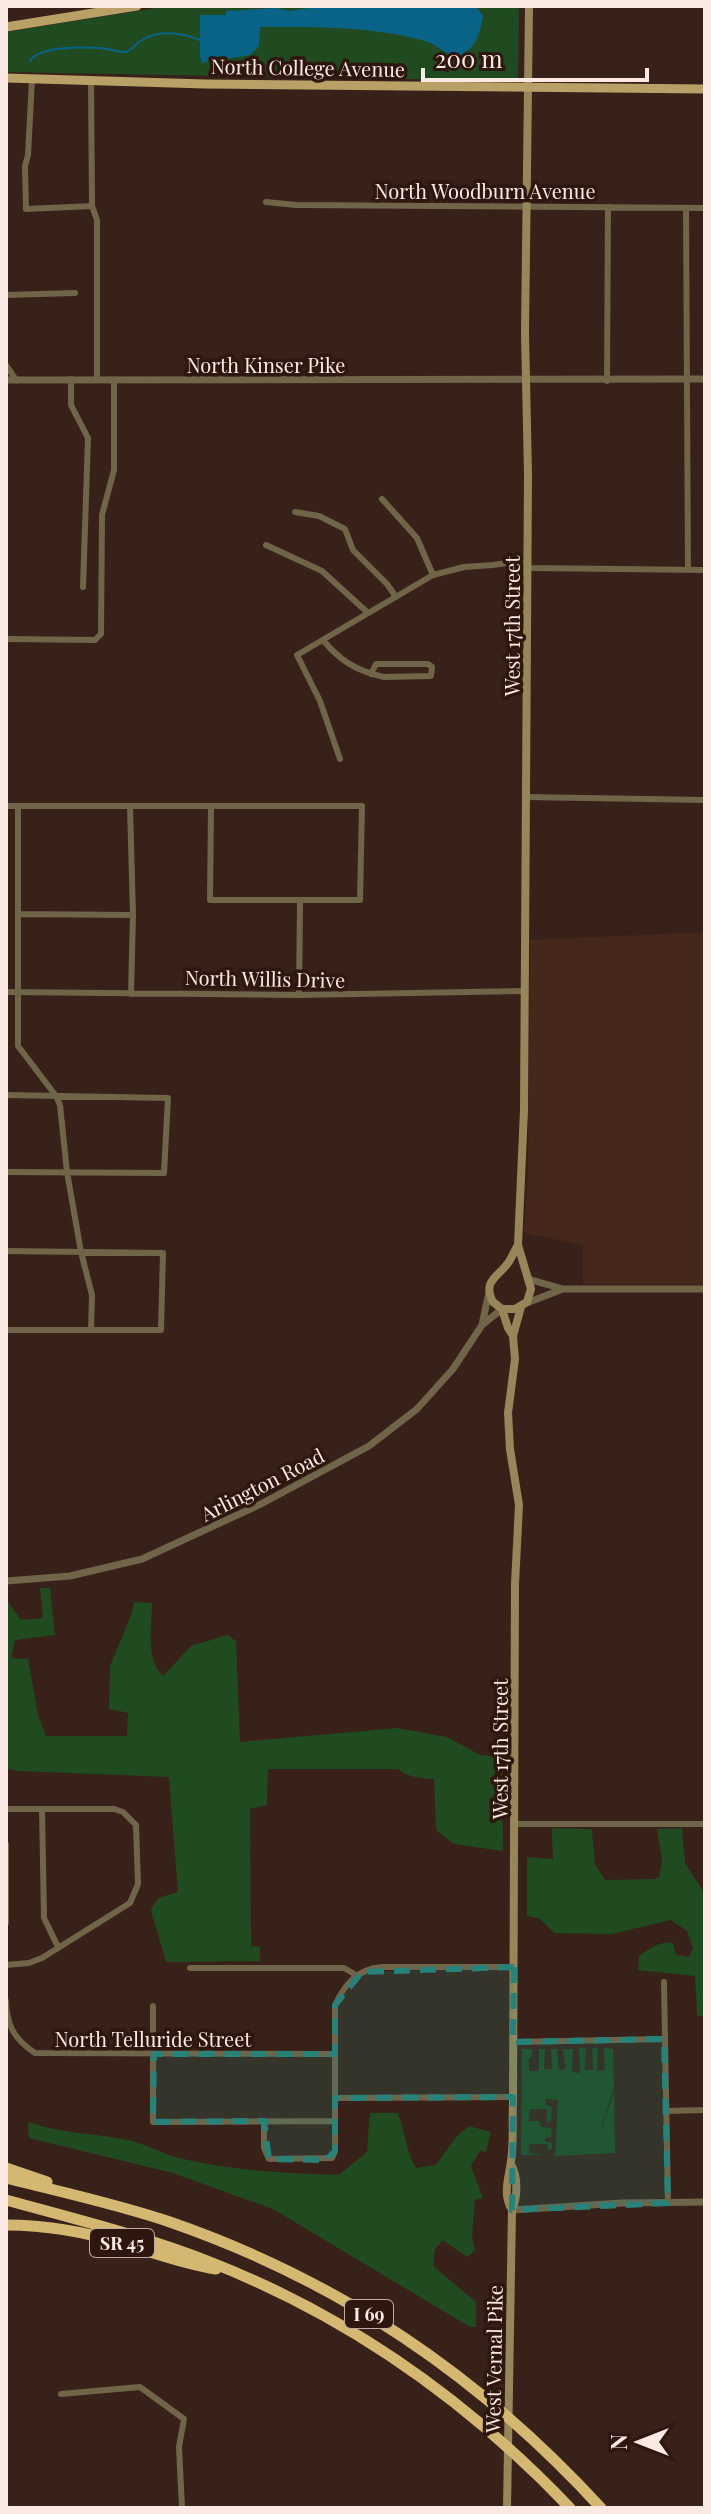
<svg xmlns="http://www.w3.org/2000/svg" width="711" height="2514" font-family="'Playfair Display',serif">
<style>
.built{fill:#45271b}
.green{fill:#204b21}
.water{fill:#096387}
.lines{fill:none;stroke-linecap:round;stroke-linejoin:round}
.stream{stroke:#096387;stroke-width:2}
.minor{stroke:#706449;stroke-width:6}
.tertiary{stroke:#706449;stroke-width:7}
.secondary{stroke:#98865b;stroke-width:8}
.primary{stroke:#b8a067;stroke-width:9}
.motorway{stroke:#d4b872;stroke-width:11}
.marked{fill:#27827a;fill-opacity:0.2;stroke:#27827a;stroke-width:6;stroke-dasharray:16 10;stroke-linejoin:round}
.labels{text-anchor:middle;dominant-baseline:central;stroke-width:7;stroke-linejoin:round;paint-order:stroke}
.shield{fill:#2e170f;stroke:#beaba4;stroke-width:2}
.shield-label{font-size:18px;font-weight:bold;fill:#fbeae4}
.street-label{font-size:20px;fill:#fbeae4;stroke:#2e170f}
</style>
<rect width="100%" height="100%" fill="#382118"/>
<!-- built -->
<path class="built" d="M705,932v352h-122v-39l-59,-12 4,-56 2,-237z"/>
<!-- green -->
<path class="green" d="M169,6h350l-1,75 -512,-9v-40z
M40,1588h10l5,47 -40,5 -4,18 17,1 10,56 8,21h81l1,-23 -19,-4 1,-43 22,-53 2,-11 18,1c0,22 -7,57 11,73l28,-30 36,-11 9,6 4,101 157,-14 50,9 33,18 22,2 1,94 -49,-7 -18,-14 -2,-51c-14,-1 -25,-1 -36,-10h-130l-1,36 -17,4 1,137 9,1v14l-94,1 -15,-52 7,-12 20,-6 -9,-115 -151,-6 -12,-3v-169l15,21 22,-2z
M552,1828l40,1 3,35 10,16 50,-1 4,-2 3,-17 -5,-31 25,-1 3,35 20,31v122h-8l-2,-40 -57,-6 1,-14c11,-8 21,-15 34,-13l3,12 13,2 4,-9 -6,-17 -16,-11 -60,14 -57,-1 -14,-14 -13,-3v-59l26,2z
M579,2048l7,1 -1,21h8l-1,-22 6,1 -1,22 8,-1 -1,-22 9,1 1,38 -18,57 18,-52 1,61 -60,3 3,-56 -12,-1v6l6,2 -1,15 -4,-1v-12h-17l-1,12h10l2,6 10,1 1,9 -7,1v3l7,2v6l-4,1 -1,-6h-17l-1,9 15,2h-23l1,-106h10v8l-3,1v13h10v-22h6l-1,20h8l-1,-20h6l2,21 7,-1 -3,-20h10l-1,23 8,1z
M370,2113h28c7,19 8,38 18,55l20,-3 21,-29 12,-10 22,6 -5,20 -6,-1 -9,15 12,32 -8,2 -3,36 3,15 -8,6 -24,-17 -8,9 -2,17 43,36v25h-6l-197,-118 -100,-36 -144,-35 -1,-16c34,12 69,11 104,19 16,4 31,13 47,17 53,13 106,15 160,17l28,-23z"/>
<!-- water -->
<path class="water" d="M322,6h154l7,10c-4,20 -6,31 -25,41 -15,-3 -21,-13 -33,-16 -53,-15 -111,-14 -165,-14l-1,19 -9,9 -48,8 -2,-7v-41h26v-4l50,-3 13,3z"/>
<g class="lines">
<!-- stream -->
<path class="stream" d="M30,61c8,-15 53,-14 70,-13 9,0 17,5 26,4 8,-3 9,-8 16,-12 17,-11 41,-7 58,0"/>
<!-- minor -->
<path class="minor" d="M32,79l-4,76 -3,11 1,43 66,-3
M91,81l1,125 5,14v160
M266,202l30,3 409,3
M686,208l2,362
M6,295l69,-2
M6,365l10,15
M71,379v26l17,33 -5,149
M607,381l1,-174
M382,499l35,39 16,37
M295,512l24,4 26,13 8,21 34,34 9,13
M266,545l56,26 45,41
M507,563l5,3 19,2 174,2
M6,639l89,1 6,-6 1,-119 12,-45v-90
M323,640c17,21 34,31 61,37l47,-1 1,-9 -4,-3h-52l-5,10
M340,759l-20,-58 -23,-46 136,-80 31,-8 29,-2 14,-2 4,-4 16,-1
M525,797l180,3
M6,806h356l-2,94h-150l1,-94
M18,806v240l38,50 4,9 7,67 14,80 11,43 -1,35
M130,806l3,109 -2,79
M18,914l115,1
M6,992l293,3 225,-4
M299,995l1,-94
M6,1095l162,3 -4,75 -158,-1
M6,1251l157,2 -2,77h-155
M6,1809h108l9,3 13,13 2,59 -8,19 -88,55 -13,5 -23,2
M42,1809l2,109 14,29
M515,1824h190
M6,1844v79
M190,1968h154l12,7
M664,1982l4,221
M6,2001c1,25 8,38 29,52l300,1
M153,2006v116l182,-1
M513,2042l151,-3
M335,2098l178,-1
M666,2111l39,-1
M264,2121v27l5,11 63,-1 3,-7v-146c10,-21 22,-36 47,-38h132
M61,2394l79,-7 44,32 -5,28 3,61"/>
<!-- tertiary -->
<path class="tertiary" d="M6,380l699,-1
M528,1279l35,10h142
M524,1304l39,-15
M482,1325l20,-16
M6,1581l64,-5 72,-17 119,-55 108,-58 48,-37 36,-40 29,-44 7,-33
M512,2210l110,-7 83,-1"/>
<!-- secondary -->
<path class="secondary" d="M518,1245c-4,6 -6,13 -10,18 -10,14 -26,18 -15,39l9,7h13l12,-7 4,-13 -13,-44 6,-135 4,-636 -3,-141 4,-327
M502,1309l6,19 5,8
M512,2210c-10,-16 -3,-32 -1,-49 3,-18 1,-39 2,-57l2,-520 4,-79 -9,-56 -2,-36 7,-54 -2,-23 8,-29
M507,2508l5,-298c6,-14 6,-33 -1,-46"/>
<!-- primary -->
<path class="primary" d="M6,27l131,-21
M6,78l199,6 500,5"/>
<!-- motorway -->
<path class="motorway" d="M6,2168l41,14
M6,2178c55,14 111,26 164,44 170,59 310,154 431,286
M6,2200c69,19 138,36 204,62 138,54 258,139 360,246
M6,2225c40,0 80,7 118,19 31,9 60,20 92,25"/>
</g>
<!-- marked area -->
<path class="marked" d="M514,1967l-1,75 151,-3 4,164 -156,7 1,-113 -178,1v53l-9,9 -57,-1 -5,-38 -111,1 1,-68h181v-49l27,-33z"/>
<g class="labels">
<!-- shield labels -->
<g class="shield">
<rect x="90" y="2229" width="64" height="28" rx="6"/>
<rect x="345" y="2300" width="48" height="28" rx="6"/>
</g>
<g class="shield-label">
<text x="122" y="2243">SR 45</text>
<text x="369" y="2314">I 69</text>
</g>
<!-- street labels -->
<g class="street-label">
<text transform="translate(308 67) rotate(1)">North College Avenue</text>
<text x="485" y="190">North Woodburn Avenue</text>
<text x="266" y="364">North Kinser Pike</text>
<text transform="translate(511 626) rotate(-90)">West 17th Street</text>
<text transform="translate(265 978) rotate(1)">North Willis Drive</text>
<text transform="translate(262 1484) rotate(-27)">Arlington Road</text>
<text transform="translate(499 1749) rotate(-90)">West 17th Street</text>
<text x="153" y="2038">North Telluride Street</text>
<text transform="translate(493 2359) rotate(-89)">West Vernal Pike</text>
</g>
</g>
<!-- border -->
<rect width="711" height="2514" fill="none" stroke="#fbeae4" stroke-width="16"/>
<!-- north arrow -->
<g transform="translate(639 2442) rotate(270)" stroke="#2e170f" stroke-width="6" paint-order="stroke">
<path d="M0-6L14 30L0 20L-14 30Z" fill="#fbeae4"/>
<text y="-12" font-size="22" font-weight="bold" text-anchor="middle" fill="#fbeae4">N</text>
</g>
<!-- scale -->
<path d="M423 68v12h224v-12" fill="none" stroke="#fbeae4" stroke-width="4"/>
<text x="435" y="68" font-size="24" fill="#fbeae4" stroke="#2e170f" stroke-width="6" paint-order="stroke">200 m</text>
</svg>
